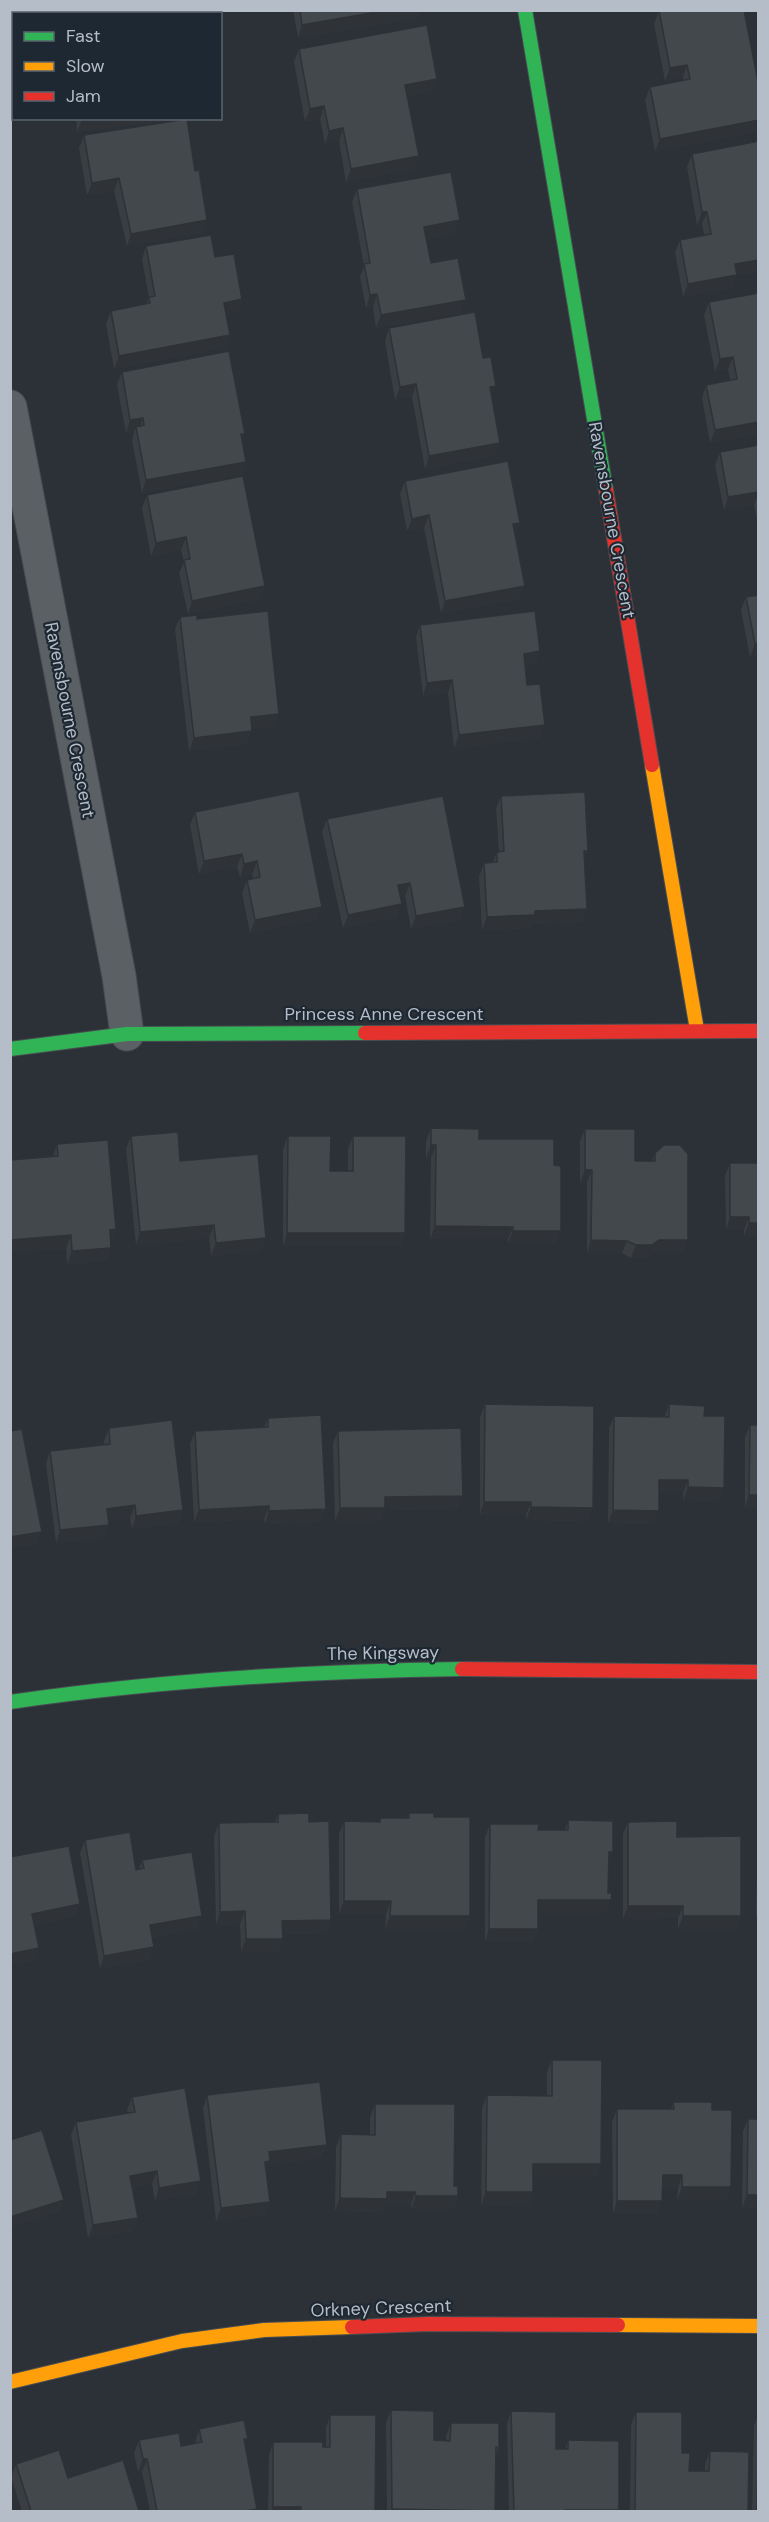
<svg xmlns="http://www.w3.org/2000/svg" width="769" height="2522" font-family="'DM Sans',sans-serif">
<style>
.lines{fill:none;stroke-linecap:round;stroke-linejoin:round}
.street-casing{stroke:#484d52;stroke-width:35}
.fast-casing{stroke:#484d52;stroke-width:16}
.slow-casing{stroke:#484d52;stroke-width:16}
.jam-casing{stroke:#484d52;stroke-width:16}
.street{stroke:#5b6065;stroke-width:33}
.fast{stroke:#30b455;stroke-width:14}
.slow{stroke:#ff9f0a;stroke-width:14}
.jam{stroke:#e5322d;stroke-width:14}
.wall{fill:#3a3e42}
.shaded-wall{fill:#2f3236}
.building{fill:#43484d;stroke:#2f3236;stroke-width:1.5}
.labels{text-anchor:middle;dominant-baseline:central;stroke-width:4.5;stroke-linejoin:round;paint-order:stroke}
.street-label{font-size:18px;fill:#b5bec8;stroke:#1e2832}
</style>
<rect width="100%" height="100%" fill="#2b3137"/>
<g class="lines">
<!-- street casing -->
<g class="street-casing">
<path id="street" d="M10,407l109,569 8,58"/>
</g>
<!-- fast casing -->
<g class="fast-casing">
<path id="fast" d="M525,10l81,480
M10,1049l117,-15 238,-1
M10,1702c151,-22 300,-31 452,-33"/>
</g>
<!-- slow casing -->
<g class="slow-casing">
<path id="slow" d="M652,765l45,265
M618,2325l140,1
M10,2382l172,-41 82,-11 88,-3"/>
</g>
<!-- jam casing -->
<g class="jam-casing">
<path id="jam" d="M606,490l46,275
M365,1033l393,-2
M462,1669l296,3
M352,2327l76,-3 190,1"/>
</g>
<!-- street -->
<use href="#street" class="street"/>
<!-- fast -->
<use href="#fast" class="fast"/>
<!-- slow -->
<use href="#slow" class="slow"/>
<!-- jam -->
<use href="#jam" class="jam"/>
</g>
<!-- wall -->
<path class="wall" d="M293,10h127l-3,8 -119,20z
M659,11l100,76v45l-104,19 -10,-51 5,-13 33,-6v-4l-18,4 -11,-57z
M299,49l138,30 -5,13 -25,4 12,60 -5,13 -68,13 -7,-41 -14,3 -5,-25 -15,3 -11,-60z
M76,118h93v2l-92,12z
M84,135l119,98 -76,13 -13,-55 -27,4 -8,-47z
M692,154l44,122 -4,12 -49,9 -8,-45 5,-12 24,-5 -2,-11 -5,1 -10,-58z
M357,189l98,44 -29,6 5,24 30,50 -85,15 -3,-21 -7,1 -6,-31 4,-11 -12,-64z
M146,246l69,11 27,42 -4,13 -12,2 4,21 -5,13 -111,21 -8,-45 5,-13 35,-7 3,-6 -7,-39z
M759,293v141l-49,9 -8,-45 4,-13 24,-5 -2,-11 -13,3 -11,-57 5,-13z
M389,328l94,30 9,40 3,58 -70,13 -13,-72 -17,3 -10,-59z
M122,372l124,90 -5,13 -99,18 -10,-53 2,-8 -8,1 -9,-48z
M759,445v83l-5,-23 -30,5 -9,-45 5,-13z
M405,481l110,55 5,63 -79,14 -17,-85 -17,3 -7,-37z
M147,495l113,104 -72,15 -9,-41 5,-11 -3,-12 -30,6 -9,-48z
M759,595v60l-9,2 -9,-47 5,-13z
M180,617l17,2 78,108 -23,2 -5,15 -58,7 -14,-122z
M420,625l120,26 -5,13 -10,2 2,19 13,53 -86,10 -6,-55 -25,3 -7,-59z
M299,791l18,128 -67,14 -8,-40 5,-13 6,-1 -1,-5 -12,3 -3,-10 -38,7 -9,-49 5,-13z
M501,796l87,55 -4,10 3,48 -5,13 -50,2 -2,4 -48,2 -3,-54 5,-13 9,-1 4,-10h2l-3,-43z
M327,819l133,101 -49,9 -6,-33 -5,1 -3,20 -54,11 -21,-96z
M431,1128l48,11 75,26 7,66 -5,12h-48v-4h-78l1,-81h-5v-17z
M585,1129l50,32h17l3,-8 33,87 -5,13h-29l-7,5h-16l-9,-5h-35v-71l-7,1v-42z
M131,1136l49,25 82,90 -51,5 -2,-18 -73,7 -10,-96z
M288,1136l42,35h18v-22l5,-13 52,97 -4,13h-118v-97z
M57,1144l59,85 -4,13h-1v6l-5,13 -39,3 -1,-16 -56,5v-93l43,-4z
M730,1163l29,73h-15v-6h-18l-1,-54z
M485,1404l104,117 -63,-1v-5h-46v-98z
M669,1404l35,12 20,72 -5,13 -36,-1v-7h-24l-5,31 -46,-1 1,-95 5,-12h51z
M268,1418l53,104 -56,2 -1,-5 -70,3 -4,-78 5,-13 69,-4z
M750,1425h9v83h-14v-71z
M109,1428l74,82 -5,13 -46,6 -2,-11 -21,3v4l-5,13 -48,5 -10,-79 4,-13 54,-7v-3z
M338,1431l120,78 -73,1 -4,11h-46l-2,-78z
M409,1813l25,4 36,99 -5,13h-80l1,-15h-47v-80l5,-13 34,1 2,-4h27z
M278,1814l31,8 22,98 -4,13 -44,1 -5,18h-37l-1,-28 -24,1 -2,-89 5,-13 56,-1z
M568,1820l45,32 -5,12 -1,49h-69v16l-5,13h-48v-105l5,-13 48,6h27z
M628,1822l113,94 -5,13h-58v-11l-55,1v-85z
M759,1822v94h-3l2,-91z
M85,1840l51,30 3,-1 3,-9 56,69 -45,8 -3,23 -50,9 -20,-116z
M552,2060l49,104 -4,13h-64v15l-4,12 -48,1 1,-97 5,-13 60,1v-24z
M207,2095l115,63 -53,6 -3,7 4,31 -5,13 -49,6 -13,-113z
M132,2097l64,97 -41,7 -3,-17 -19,3 5,31 -5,13 -45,7 -17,-103 5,-13 52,-9 -1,-3z
M673,2102l39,8 19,77 -5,13h-49l1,-12h-15l-5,26h-45l-1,-92 5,-13h54z
M375,2104l79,82 4,10 -5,13h-42v-4h-27l-2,7 -47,-1 1,-64 5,-13 29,1v-18z
M748,2119h11v89h-17l1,-77z
M391,2410l43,30 12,1v-5l5,-13 48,25 -4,9 -1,54h-107l-1,-88z
M511,2411l45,38h9l3,-9 51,71h-110l-2,-87z
M636,2412l46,41 7,18h16v-7l5,-13 38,60h-118l1,-86z
M759,2413v98h-7l2,-85z
M330,2415l45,96h-107l1,-56 4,-13 53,5v-19z
M199,2429l46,16 11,66h-106l-8,-39h-4l-4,-19 5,-13 42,6 14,-3z
M16,2464l52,14 71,33h-117l-11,-34z"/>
<!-- shaded-wall -->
<path class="shaded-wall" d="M54,10h69l-49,4h-22z
M388,10h32l-3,8 -119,20 4,-13z
M687,65l-4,12 -18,4 5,-13z
M437,79l-5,13 -32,6 5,-13z
M324,106l-4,13 -15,3 5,-13z
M90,118h79v2l-92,12 5,-12z
M759,120v12l-104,19 5,-12z
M343,128l-4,13 -14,3 4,-13z
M419,156l-5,13 -68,13 5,-13z
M119,178l-5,13 -27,4 5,-12z
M702,212h5l-5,12 -5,1z
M207,220l-4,13 -76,13 4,-12z
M460,220l-5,13 -36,7 5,-13z
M759,260v12l-23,4 -4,12 -49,9 5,-13 47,-20z
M377,294l-4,13 -7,1 4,-13z
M242,299l-4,13 -19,4 5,-13z
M466,300l-5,13 -85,15 5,-13z
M230,335l-5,13 -111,21 5,-13z
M733,357l-5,12 -13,3 5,-13z
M416,384l-4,13 -17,3 5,-13z
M496,386l-5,13 -1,-12z
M143,418l-5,13 -2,-4 -2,5 -8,1 4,-13z
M759,422v12l-49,9 5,-13z
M241,434h4l-4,13z
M500,443l-5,13 -70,13 4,-13z
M246,462l-5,13 -99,18 4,-13z
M759,492l-5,13 -30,5 4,-13z
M429,515l-5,13 -17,3 5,-12z
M520,523l-5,13 -2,-12z
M186,537l-5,13 -30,6 5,-13z
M265,586l-5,13 -72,15 4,-13z
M525,586l-5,13 -79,14 4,-12z
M759,643v12l-9,2 5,-13z
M540,651l-5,13 -16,3 5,-13z
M452,680l-4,13 -25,3 4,-13z
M279,714l-4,13 -29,3 5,-13z
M545,725l-5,13 -86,10 5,-13z
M252,731l-5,13 -58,7 5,-13z
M584,851h4l-5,13z
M242,854l-5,13 -38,7 5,-13z
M257,861l-5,13 -12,3 4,-13z
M410,883l-5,13 -12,2 5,-13z
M402,904l-5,13 -54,11 5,-13z
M322,907l-5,12 -67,14 5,-13z
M465,907l-5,13 -49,9 5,-13z
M587,909l-5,13 -50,2 -2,4 -48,2 5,-13 48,-6z
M431,1145h5l-5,13h-5z
M585,1170h7l-5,12 -7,1z
M730,1217h19l-5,13h-18z
M749,1223h10v13h-15z
M214,1225l-5,13 -73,7 4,-13z
M435,1226l78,1 -5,12h-78z
M116,1229l-4,13 -7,1 5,-13z
M513,1231h48l-5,12h-48z
M287,1233h118l-4,13h-118z
M71,1235l-5,13 -56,5v-13z
M266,1238l-4,13 -51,5 5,-13z
M591,1240l36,1 -5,12h-35z
M659,1240h29l-5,13h-29l-7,5h-16l5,-13z
M111,1248l-5,13 -39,3 5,-13z
M659,1480h29l-5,13h-28z
M688,1487l36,1 -5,13 -36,-1z
M749,1495h10v13h-14z
M463,1496l-5,13 -73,1 -4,11h-46l5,-13 45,-11z
M484,1502h47l-5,13h-46z
M135,1505l-5,13 -27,4 4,-13z
M269,1506l-5,13 -70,3 5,-12z
M531,1507l62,1 -4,13 -63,-1z
M326,1509l-5,13 -56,2 4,-13z
M183,1510l-5,13 -46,6 4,-13z
M613,1510l46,1 -5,13 -46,-1z
M109,1525l-5,13 -48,5 4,-13z
M42,1532l-5,13 -27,4v-12z
M609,1852h4l-5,13z
M538,1900h73l-4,13h-73z
M344,1901h47l-5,13h-47z
M80,1904l-4,13 -49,10 5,-13z
M628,1906h55l-5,12 -55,1z
M245,1911l-5,13 -24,1 4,-13z
M202,1916l-4,13 -52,9 4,-13z
M390,1916h80l-5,13h-80z
M683,1916h58l-5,13h-58z
M331,1920l-4,13 -49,1 4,-13z
M489,1929h49l-5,13h-48z
M246,1939h37l-5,13h-37z
M154,1947l-4,13 -50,9 4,-13z
M39,1948l-4,13 -25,5v-12z
M327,2145l-5,13 -53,6 -3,10 -5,1 8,-23z
M533,2164h68l-4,13h-68z
M157,2171l-5,13 -26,5 4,-13z
M663,2175h19l-4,13h-20z
M201,2181l-5,13 -41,7 4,-13z
M682,2187h49l-5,13h-49z
M387,2192h28l-4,13h-27l-2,7 -47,-1 5,-13z
M486,2192h47l-4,12 -48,1z
M747,2195h12v13h-17z
M416,2196h42l-5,13h-42z
M64,2200l-5,13 -49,15v-11z
M617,2201h45l-4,13h-45z
M270,2202l-5,13 -49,6 5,-13z
M138,2218l-5,13 -45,7 5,-13z
M143,2459h4l-5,13h-4z
M273,2507h28l-1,4h-29z
M392,2509l103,2h-104z
M565,2510h54v1h-55z"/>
<!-- building -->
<path class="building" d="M90,10h17l1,4h-41z
M141,10h20v4h-42z
M300,10h88l-86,15z
M663,10h81l15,77v33l-99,19 -10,-52 40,-8 -3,-14 -17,3 -11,-57z
M427,25l10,54 -32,6 14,71 -68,13 -8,-41 -14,3 -5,-25 -14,3 -11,-60z
M187,119l8,52 4,-1 8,50 -76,14 -12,-56 -27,5 -8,-48z
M759,141v119l-24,4 2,11 -49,9 -8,-44 31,-6 -4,-22h-5l-10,-58z
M451,172l9,48 -36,7 7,36 27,-5 8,42 -85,15 -4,-21 -7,1 -6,-31 6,-1 -13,-74z
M211,235l4,22 19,-3 8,45 -18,4 6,32 -111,21 -8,-45 39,-8 -1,-6 6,-1 -9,-50z
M759,293v129l-44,8 -9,-45 31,-6 -4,-22 -13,2 -11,-57z
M475,312l8,46 8,-1 5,29 -6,1 10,56 -71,13 -13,-72 -16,3 -11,-59z
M229,351l16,83h-4l5,28 -100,18 -10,-53 8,-2 -1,-7 -13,2 -8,-48z
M759,445v47l-31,5 -8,-45z
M508,461l12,62 -7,1 12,62 -80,15 -16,-86 -17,4 -7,-38z
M243,476l22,110 -73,15 -8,-41 6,-1 -4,-22 -30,6 -9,-48z
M759,595v48l-4,1 -9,-47z
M268,611l11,103 -28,3 1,14 -58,7 -14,-121 17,-2v4z
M535,611l5,40 -16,3 3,31 13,-1 5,41 -86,10 -7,-55 -25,3 -7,-58z
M299,791l23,116 -67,13 -8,-40 13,-3 -3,-16 -13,3 -2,-10 -38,7 -9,-49z
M585,792l3,59h-4l3,58 -52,2v4l-48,2 -3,-54 13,-1v-10l7,-1 -3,-55z
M443,796l22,111 -49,9 -6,-33 -12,2 4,19 -54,11 -21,-96z
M431,1128l48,1v10h75v26l7,1v65h-48v-4l-78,-1 1,-81h-5z
M585,1129h50v32h20v-8l9,-8h16l8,9v86h-29l-7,5h-16l-9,-4 -36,-1 1,-70h-7z
M178,1132l2,29 78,-7 8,84 -50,5 -2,-18 -74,7 -9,-96z
M288,1136h43l-1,35h23v-35h53l-1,97h-118z
M108,1140l8,89 -6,1 1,18 -39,3 -1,-16 -61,5v-80l48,-4 -1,-12z
M730,1163h29v60h-10v-6h-19z
M485,1404l109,2 -1,102 -62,-1v-5h-47z
M669,1404l36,2 -1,10h21l-1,72 -36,-1v-7h-29v31l-46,-1 1,-94 55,1z
M321,1415l5,94 -57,2v-5l-70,4 -4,-79 73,-4v-9z
M172,1420l11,90 -47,6 -1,-11 -28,4 2,16 -49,5 -10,-79 60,-7 -1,-16z
M750,1425h9v70h-10z
M461,1428l2,68 -78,1v11h-45l-2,-77z
M22,1429l20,103 -32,5v-106z
M309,1813v9l20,-1 2,99 -49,1 1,18h-37l-1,-28 -25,1 -1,-89 59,-1v-8z
M409,1813h25v4h36v99h-80l1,-15h-47v-80l36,1v-4h29z
M568,1820l45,1v31h-4l-1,41h4l-1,7h-73v29h-49l1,-105h49l-1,6h30z
M677,1821v16l64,-1v80h-58v-10h-55v-84z
M130,1832l6,38 8,-2 -2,-8 50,-8 10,64 -52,9 4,22 -50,9 -19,-116z
M69,1846l11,58 -48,10 7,34 -29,6v-97z
M552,2060h50l-1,104h-68v28h-47l1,-97 65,1z
M320,2082l7,63 -58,7 1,9 -5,1 5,40 -49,6 -14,-113z
M185,2088l16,93 -42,7 -2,-17 -27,5 8,42 -45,7 -17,-103 59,-10 -3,-15z
M673,2102h39v8h20l-1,77h-49v-12h-19l-1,26h-45v-92h57z
M375,2104h80l-1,82h4v10h-42l-1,-4h-28v7l-47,-1 1,-64 34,1z
M748,2119h11v76h-12z
M42,2130l22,70 -54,17v-77z
M391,2410l43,1v29l16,1 1,-18h48v25l-3,-1 -1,64 -103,-2z
M511,2411l45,1v37h12v-9l51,1v69h-54v1h-51z
M636,2412h46v41h8l-1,18h20l1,-20 39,1 -1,59h-113z
M330,2415h46l-1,96h-74v-4h-28v-65h50v5h7z
M244,2420l4,19h-4l13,70 -13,2h-87l-10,-52h-4l-4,-19 40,-7 2,13 21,-4 -3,-13z
M759,2423v88h-2z
M59,2450l9,28 55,-18 16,51h-108l-15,-47z"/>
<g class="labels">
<!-- street labels -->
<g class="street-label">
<text transform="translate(612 520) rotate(80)">Ravensbourne Crescent</text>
<text transform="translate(70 720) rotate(79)">Ravensbourne Crescent</text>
<text x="384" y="1014">Princess Anne Crescent</text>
<text transform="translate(383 1653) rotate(-1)">The Kingsway</text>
<text transform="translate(381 2308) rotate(-2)">Orkney Crescent</text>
</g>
</g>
<!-- border -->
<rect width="769" height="2522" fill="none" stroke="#b5bec8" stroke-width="24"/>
<!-- legend -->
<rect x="12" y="12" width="210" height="108" fill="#1e2832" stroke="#5a646e" stroke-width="1.5"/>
<rect x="24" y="32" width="30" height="9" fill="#30b455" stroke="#5a646e" stroke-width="1.5"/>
<text x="66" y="42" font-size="18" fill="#b5bec8">Fast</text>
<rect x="24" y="62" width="30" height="9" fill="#ff9f0a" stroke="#5a646e" stroke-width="1.5"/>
<text x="66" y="72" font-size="18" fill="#b5bec8">Slow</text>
<rect x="24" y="92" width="30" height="9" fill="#e5322d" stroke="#5a646e" stroke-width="1.5"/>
<text x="66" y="102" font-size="18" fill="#b5bec8">Jam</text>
</svg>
